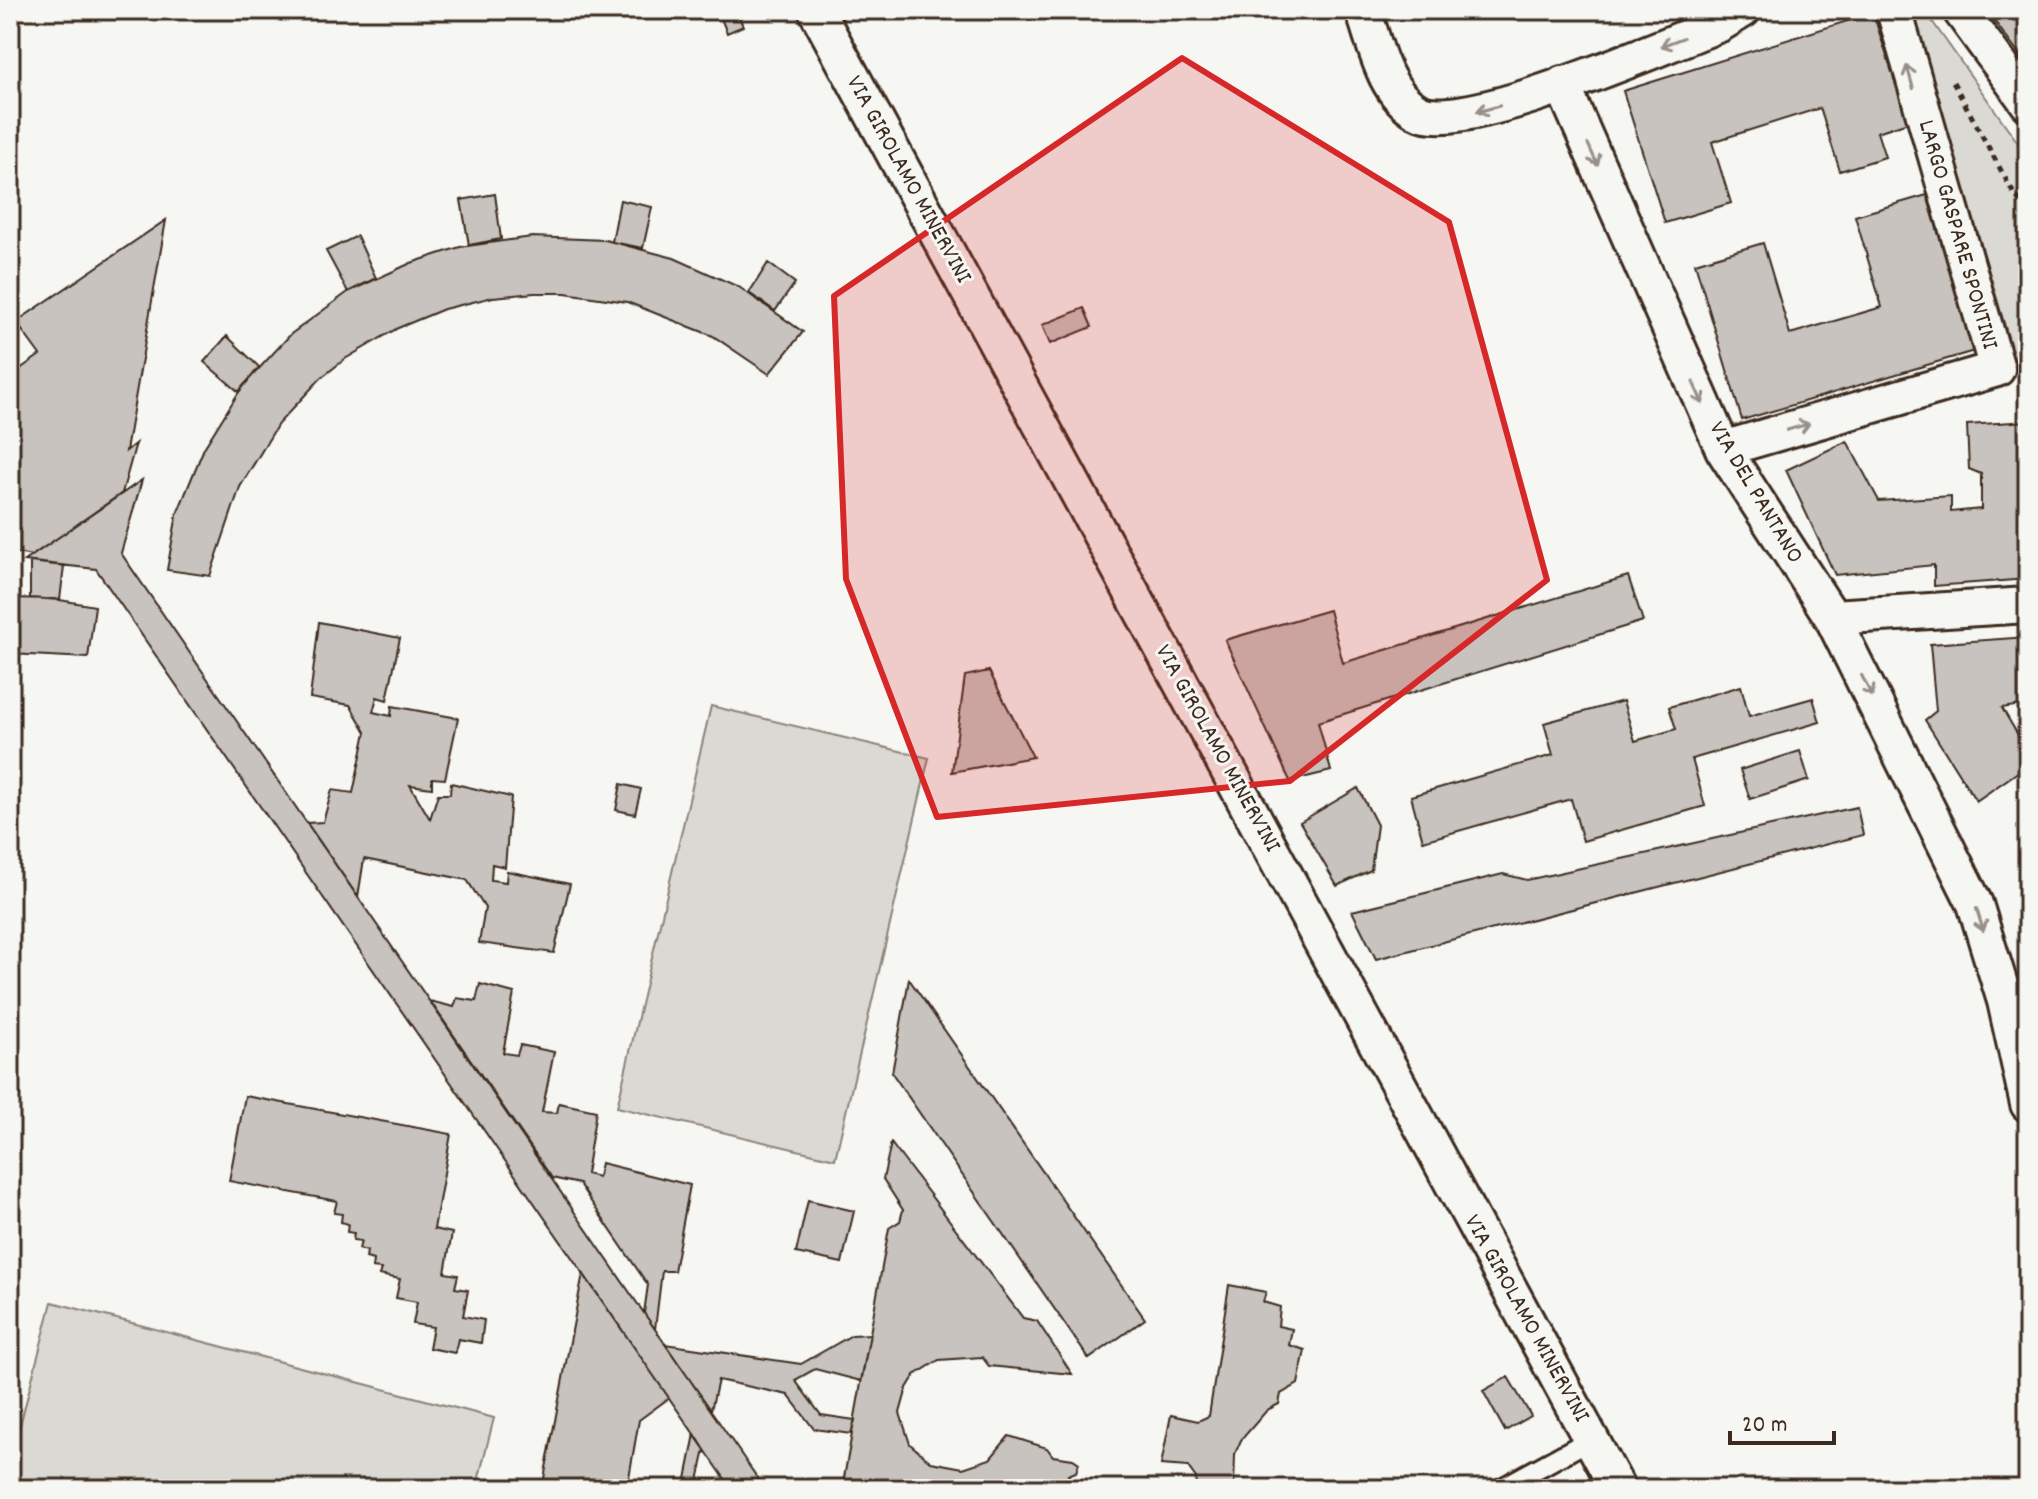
<svg xmlns="http://www.w3.org/2000/svg" width="2038" height="1499" font-family="Dekko,sans-serif">
<style>
.green{fill:#dad9d3;stroke:#8a8278;stroke-width:2}
.building{fill:#c8c3be;stroke:#3b2a1e;stroke-width:2}
.lines{fill:none;stroke-linecap:round;stroke-linejoin:round}
.service-casing{stroke:#3b2a1e;stroke-width:24}
.minor-casing{stroke:#3b2a1e;stroke-width:40}
.path{stroke:#3b2a1e;stroke-width:5;stroke-dasharray:6 6;stroke-linecap:butt}
.service{stroke:#f6f6f2;stroke-width:18}
.minor{stroke:#f6f6f2;stroke-width:34}
.oneway{stroke:#989088}
.marked{fill:#d62828;fill-opacity:0.2;stroke:#d62828;stroke-width:6;stroke-linejoin:round}
.labels{text-anchor:middle;dominant-baseline:central;stroke-width:6;stroke-linejoin:round;paint-order:stroke}
.street-label{font-size:24px;fill:#3b2a1e;stroke:#f6f6f2}
</style>
<rect width="100%" height="100%" fill="#f6f6f2"/>
<filter id="ink" filterUnits="userSpaceOnUse"><feTurbulence type="fractalNoise" baseFrequency=".0125" numOctaves="2"/><feDisplacementMap in="SourceGraphic" scale="16" xChannelSelector="R" yChannelSelector="G"/><feConvolveMatrix kernelMatrix="1 2 1 2 8 2 1 2 1" color-interpolation-filters="sRGB"/></filter>
<g filter="url(#ink)">
<!-- green -->
<path class="green" d="M1927,14l101,143v230l-6,-4 -108,-363z
M711,706l218,52 -94,401 -218,-52z
M52,1302l442,116 -18,71h-466v-25z"/>
<!-- building -->
<path class="building" d="M736,10l7,16 -16,7 -7,-17z
M1989,10h39v57l-38,-52z
M1873,13l35,109 -31,10 8,25 -45,14 -20,-63 -108,34 19,61 -66,20 -42,-132z
M495,194l6,45 -32,6 -8,-45z
M1927,195l47,156 -232,69 -47,-157 68,-20 27,91 92,-27 -27,-91z
M620,200l32,7 -9,41 -31,-6z
M166,220l-40,231 10,-8 -14,50 -90,63 -22,-4v-176l30,-21 -24,-33z
M357,236l19,42 -28,14 -22,-41z
M532,237l73,3 69,18 65,29 64,45 -34,42 -56,-38 -86,-34 -62,-9h-31l-41,4 -49,12 -46,19 -53,31 -24,19 -43,46 -38,63 -30,89 -43,-6 10,-56 27,-66 38,-61 49,-53 57,-42 63,-29 49,-16z
M768,263l27,20 -20,28 -26,-18z
M1084,308l8,19 -42,17 -8,-19z
M227,336l32,31 -20,25 -35,-30z
M2028,421v158l-94,7v-21l-99,10 -49,-105 61,-29 32,60 72,-5v16l30,-3v-35l-12,-5 -2,-44z
M142,480l-21,73 644,936h-33l-636,-920 -72,-8z
M30,562l34,4 -4,34 -30,-2z
M1628,576l15,45 -325,101 13,49 -41,10 -65,-141 104,-30 14,53z
M10,598l44,1 41,7 -7,52 -78,-4z
M319,622l81,16 -13,62 -10,-3 -4,15 18,4 1,-10 66,12 -13,61 -13,-1v10l-22,-3 20,34 8,-25h12l1,-11 60,14 -6,70 -13,-3 -1,16 15,2 1,-11 63,13 -16,69 -75,-10 6,-35 -18,-28 -103,-21 -6,38 -51,-74 16,-1 9,-32 21,3 13,-61 -16,-27 -40,-7z
M2028,637v67l-26,4 26,44v13l-52,36 -51,-81 11,-9 -6,-67z
M989,671l44,86 -81,15 13,-96z
M1741,686l8,30 64,-18 7,24 -128,37 13,47 -122,35 -12,-42 -148,42 -12,-45 142,-41 -9,-32 79,-22 12,40 41,-12 -7,-22z
M1800,751l9,29 -59,19 -10,-29z
M621,784l20,5 -6,25 -19,-4z
M1358,788l19,37 -6,45 -34,16 -37,-64z
M1857,807l6,28 -487,124 -24,-48 151,-37 24,6z
M909,979l236,340 -56,40 -197,-286z
M480,984l34,9 -11,60 14,2 3,-10 34,7 -12,60 15,1 2,-10 37,8 -10,63 12,3 3,-14 89,22 -16,86h-12l-7,58 -11,-16 4,-28 -69,-101 -27,-6 -122,-177 24,6 3,-9 19,3z
M245,1096l206,38 -17,95 18,4 -7,40 13,2 -3,13 13,2 -5,26 21,4 -3,23 -23,-4 -3,14 -26,-5 4,-21 -20,-3 4,-22 -21,-4 4,-19 -21,-4 2,-6 -9,-1 1,-8 -7,-2 1,-7 -8,-2 2,-8 -8,-1 1,-7 -7,-1 1,-8 -7,-2 1,-8 -8,-1 3,-12 -108,-20z
M891,1143l132,175 14,3 35,53 -83,-8 -7,-9 -43,3 -24,15 -8,13 -7,25 10,31 21,18 32,6 27,-9 19,-23 38,12 6,8 20,3 6,4 -3,9 -8,3 10,14h-236l47,-261 11,-7 3,-11 -20,-31z
M808,1200l46,11 -12,52 -46,-10z
M583,1273l86,125 -30,22 -12,69h-85z
M1229,1285l37,7 -3,10 17,5 -2,19 14,3 -3,16 16,5 -7,34 -17,10 -2,10 -12,6 -26,30 -6,14 -1,35h-39l1,-11 -8,-11 -27,-2 10,-50 27,6 11,-5z
M870,1334l-9,47 -46,-12 -20,11 26,35 34,5 -4,14 -37,-5 -26,-34 -70,-15 -7,30 -46,-66 136,20 51,-29z
M1508,1377l23,39 -26,15 -22,-40z
M695,1434l10,16 -9,39h-12z"/>
<g class="lines">
<!-- service casing -->
<g class="service-casing">
<path id="service" d="M1500,1489l91,-50"/>
</g>
<!-- minor casing -->
<g class="minor-casing">
<path id="minor" d="M816,10l802,1479
M1363,10c12,33 20,82 54,101 45,25 249,-67 303,-87l23,-14
M1960,10l68,93
M1562,84l161,365 109,168 143,287 30,97 23,103
M1723,449l274,-80 -103,-359
M1832,617l196,-12"/>
</g>
<!-- path -->
<path class="path" d="M1953,82l62,114 13,11"/>
<!-- service -->
<use href="#service" class="service"/>
<!-- minor -->
<use href="#minor" class="minor"/>
</g>
<!-- one-way arrows -->
<defs><path id="oneway-shaft" d="M-6 0H5M1.5-3L5.5 0L1.5 3" fill="none" stroke-width="1.6" stroke-linecap="round" stroke-linejoin="round" transform="scale(2)"/></defs>
<g class="oneway">
<use href="#oneway-shaft" transform="translate(1672 42) rotate(159)"/>
<use href="#oneway-shaft" transform="translate(1910 77) rotate(-106)"/>
<use href="#oneway-shaft" transform="translate(1488 109) rotate(165)"/>
<use href="#oneway-shaft" transform="translate(1593 155) rotate(66)"/>
<use href="#oneway-shaft" transform="translate(1698 393) rotate(66)"/>
<use href="#oneway-shaft" transform="translate(1798 427) rotate(-16)"/>
<use href="#oneway-shaft" transform="translate(1867 686) rotate(63)"/>
<use href="#oneway-shaft" transform="translate(1980 920) rotate(73)"/>
</g>
</g>
<!-- marked area -->
<path class="marked" d="M1182,58l267,164 98,358 -257,201 -353,36 -91,-238 -12,-283z"/>
<g class="labels">
<!-- street labels -->
<g class="street-label">
<text transform="translate(908 180) rotate(61)">VIA GIROLAMO MINERVINI</text>
<text transform="translate(1957 235) rotate(74)">LARGO GASPARE SPONTINI</text>
<text transform="translate(1755 493) rotate(59)">VIA DEL PANTANO</text>
<text transform="translate(1217 749) rotate(61)">VIA GIROLAMO MINERVINI</text>
<text transform="translate(1526 1319) rotate(61)">VIA GIROLAMO MINERVINI</text>
</g>
</g>
<!-- margin -->
<rect width="2038" height="1499" fill="none" stroke="#f6f6f2" stroke-width="40"/>
<rect x="20" y="20" width="1998" height="1459" fill="none" stroke="#3b2a1e" stroke-width="3" filter="url(#ink)"/>
<!-- scale -->
<path d="M1730 1431v12h104v-12" fill="none" stroke="#3b2a1e" stroke-width="4"/>
<text x="1742" y="1431" font-size="24" fill="#3b2a1e" stroke="#f6f6f2" stroke-width="6" paint-order="stroke">20 m</text>
</svg>
